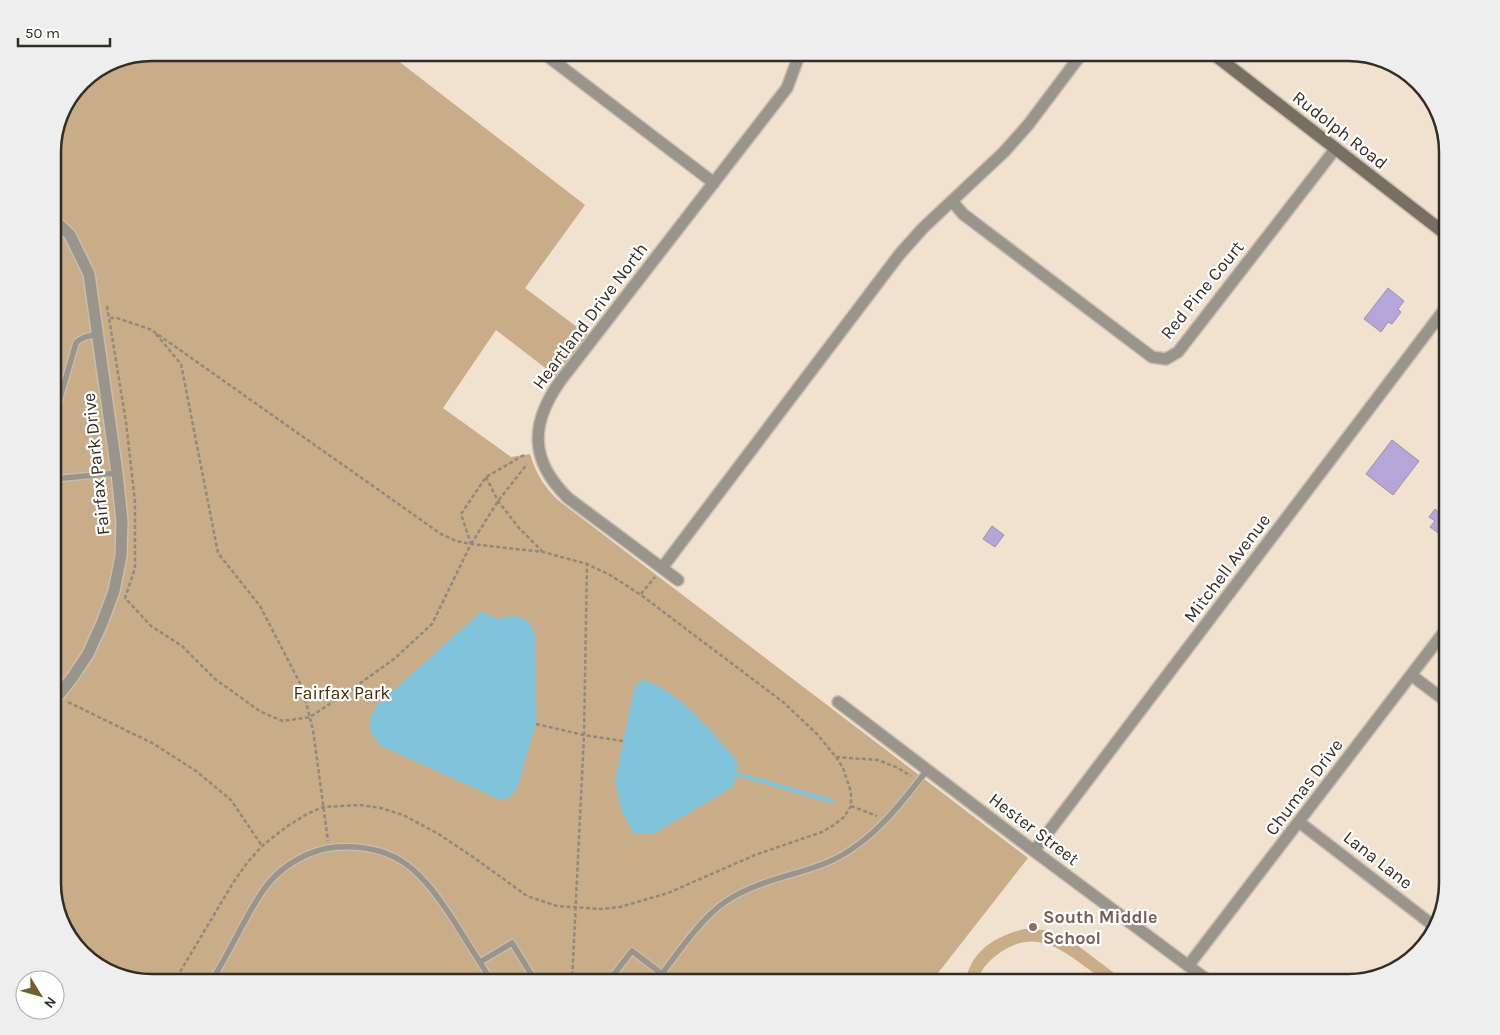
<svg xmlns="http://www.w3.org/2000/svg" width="1500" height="1035" font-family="Karla,sans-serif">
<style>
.green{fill:#c8ad88}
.water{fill:#81c3da}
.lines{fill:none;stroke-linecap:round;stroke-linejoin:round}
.stream{stroke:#81c3da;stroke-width:4}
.building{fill:#b5a5d9;stroke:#9993a8}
.lane-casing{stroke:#cabeac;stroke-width:8}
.street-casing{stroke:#cabeac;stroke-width:14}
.secondary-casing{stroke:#cabeac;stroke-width:15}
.path{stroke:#93897b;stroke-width:2.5;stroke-dasharray:4 2.5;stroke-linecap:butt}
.lane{stroke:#9a958c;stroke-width:5.5}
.street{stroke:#9a958c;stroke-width:11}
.secondary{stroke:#776f62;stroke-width:12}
.education-dot{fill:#8d6e63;stroke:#fff;stroke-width:2}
.labels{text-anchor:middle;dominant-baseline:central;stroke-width:4.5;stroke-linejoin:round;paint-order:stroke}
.street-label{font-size:18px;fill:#322d25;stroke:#fff}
.park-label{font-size:18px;fill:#452e06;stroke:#fff}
.education-label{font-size:18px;font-weight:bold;fill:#785e54;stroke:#fff;text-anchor:start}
.rim{fill:none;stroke:#322d25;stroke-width:2.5}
</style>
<rect width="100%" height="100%" fill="#f0e2ce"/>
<!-- green -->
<path class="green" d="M153,52l235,1 197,152 -60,83 68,51 -32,41 -65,-50 -53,78 68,49 19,-3c6,19 14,33 28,46l470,358 -97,124h-778l-56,-17 -31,-33 -13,-43v-743l7,-32 22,-32 32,-22z
M1024,929l22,1 23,9 57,43c-5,0 -14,2 -19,0 -5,-1 -11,-8 -16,-11 -27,-20 -53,-42 -87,-21 -13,8 -23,18 -27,32h-12c7,-32 29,-45 59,-53z"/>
<!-- water -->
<path class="water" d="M482,611l15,8 13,-3 11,1 9,6 5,11 1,90 -19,65 -7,8 -9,3 -120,-54c-14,-17 -15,-22 -4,-41z
M644,680c37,12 69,53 94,82l-5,25 -80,47 -20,-1 -12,-24 -6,-29 20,-95z"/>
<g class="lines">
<!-- stream -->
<path class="stream" d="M733,773l99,28"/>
</g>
<!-- building -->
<path class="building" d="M1388,288l16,13 -6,8 3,3 -9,12 -4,-2 -7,10 -17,-13z
M1392,440l27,21 -26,34 -27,-21z
M1448,505v35l-18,-13 5,-6 -6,-4 6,-8 6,5z
M992,526l12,9 -9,12 -12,-8z"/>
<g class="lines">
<!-- lane casing -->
<g class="lane-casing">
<path id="lane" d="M53,422l23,-79c6,-7 14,-7 22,-9
M53,479l64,-6
M480,962l32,-19 24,39
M211,982c11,-18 21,-37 31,-56 8,-14 16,-30 26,-42 16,-20 43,-35 69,-37 62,-4 86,27 117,74 13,21 26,41 38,61
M608,982l24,-31 30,23
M656,982c18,-24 44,-63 69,-80 29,-20 63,-25 96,-37 46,-17 77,-57 106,-95"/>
</g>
<!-- street casing -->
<g class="street-casing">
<path id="street" d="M542,52l172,131
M952,201l11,13 189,143 14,2 12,-7 158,-204
M53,219l17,16 19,39 28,199 5,48 -1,35 -7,35 -12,32 -14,31 -16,24 -19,24
M662,568l237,-313 24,-27 81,-76 24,-27 55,-73
M678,580l-110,-82c-39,-38 -38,-75 -7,-118l226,-292 10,-27 1,-9
M1411,675l36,27
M838,702l196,149 176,131
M1299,822l135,104
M1034,851l413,-545
M1188,966l259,-338"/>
</g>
<!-- secondary casing -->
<g class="secondary-casing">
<path id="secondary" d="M1211,52l236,183"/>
</g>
<!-- path -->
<path class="path" d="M107,306l19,116 9,80v66l-10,30 26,28 31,20 33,33 46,33 22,9 27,-4 42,-28 42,-30 38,-35 39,-80 -10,-30 25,-37 38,-22
M110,318h7l35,12
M153,331l288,203 15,7 15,3 72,8 44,12 23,11 31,20 142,107 34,32 19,23 7,11 8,24v14l-7,11 -10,8 -12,7 -67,23 -87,38 -48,14 -19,2 -44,-3 -30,-10 -54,-39 -36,-24 -34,-18 -22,-7 -21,-3 -37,2 -16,7 -21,13 -24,19 -15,17 -14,20 -59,99
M156,334l25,30 37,189 42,53 42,81 11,43 15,111
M486,477l12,24 21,27 23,23
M471,544l27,-43 29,-37
M641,594l14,-17
M68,702l86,42 42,27 35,29 31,46
M536,724l48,11 39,6
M836,757l42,3 20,8 13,8
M851,806l26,10
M91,960l10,7
M572,982l12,-247 3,-171"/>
<!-- lane -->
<use href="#lane" class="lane"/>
<!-- street -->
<use href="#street" class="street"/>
<!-- secondary -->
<use href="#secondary" class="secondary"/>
</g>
<!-- markers -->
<circle class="education-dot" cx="1033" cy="927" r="5"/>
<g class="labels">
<!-- street labels -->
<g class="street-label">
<text transform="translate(1340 130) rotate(38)">Rudolph Road</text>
<text transform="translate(1202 290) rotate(-51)">Red Pine Court</text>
<text transform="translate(590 316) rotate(-53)">Heartland Drive North</text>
<text transform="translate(96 464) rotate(-96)">Fairfax Park Drive</text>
<text transform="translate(1227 568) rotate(-53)">Mitchell Avenue</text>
<text transform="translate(1304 787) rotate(-53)">Chumas Drive</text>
<text transform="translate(1034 829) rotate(37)">Hester Street</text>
<text transform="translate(1378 860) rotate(38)">Lana Lane</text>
</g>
<!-- park labels -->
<g class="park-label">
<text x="342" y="693">Fairfax Park</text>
</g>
<!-- education labels -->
<g class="education-label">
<text x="1043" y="917">South Middle<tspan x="1043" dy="21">School</tspan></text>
</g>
</g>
<!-- crop -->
<path d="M0 0H1500V1035H0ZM152 61H1348A91 91 0 0 1 1439 152V883A91 91 0 0 1 1348 974H152A91 91 0 0 1 61 883V152A91 91 0 0 1 152 61Z" fill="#efeeee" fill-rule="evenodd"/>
<path class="rim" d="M152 61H1348A91 91 0 0 1 1439 152V883A91 91 0 0 1 1348 974H152A91 91 0 0 1 61 883V152A91 91 0 0 1 152 61Z"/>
<!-- north arrow -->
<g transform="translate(40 995) rotate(127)"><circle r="24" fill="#ffffff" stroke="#adaba8"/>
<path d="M0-4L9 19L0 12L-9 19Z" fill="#71602e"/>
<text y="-8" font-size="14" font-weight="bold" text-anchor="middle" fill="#322d25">N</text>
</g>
<!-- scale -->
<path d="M18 38v8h92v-8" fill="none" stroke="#322d25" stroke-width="2.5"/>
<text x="25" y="38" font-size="15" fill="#322d25" stroke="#ffffff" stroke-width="4" paint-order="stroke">50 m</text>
</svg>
